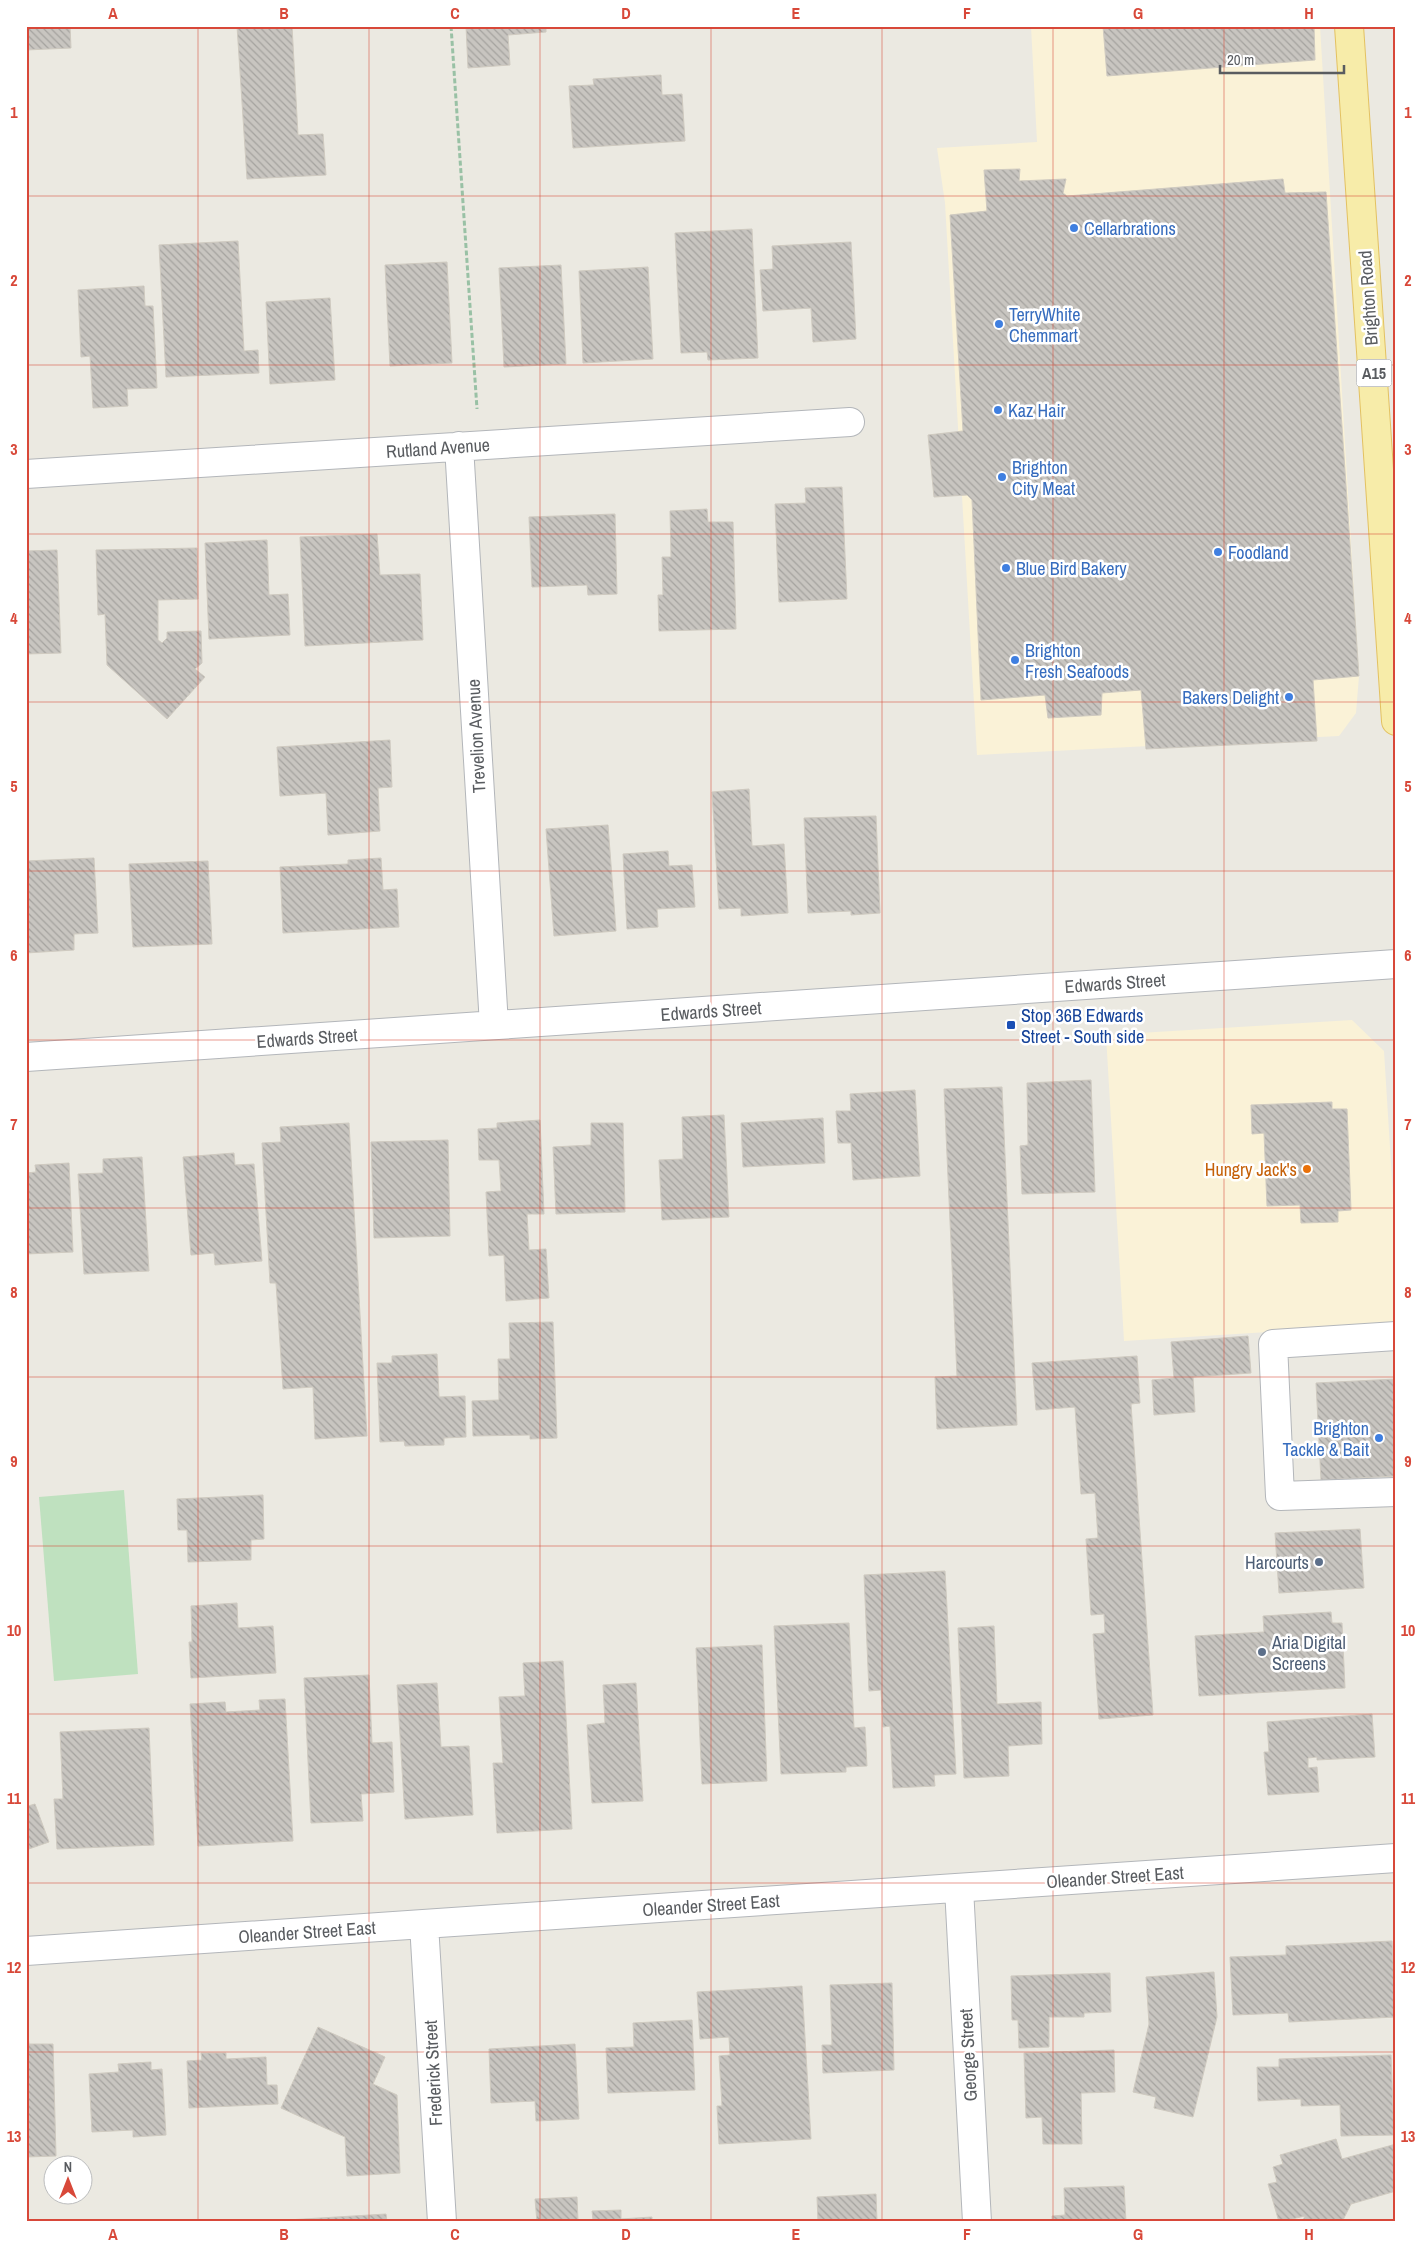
<svg xmlns="http://www.w3.org/2000/svg" width="1422" height="2248" font-family="'Archivo Narrow',sans-serif">
<style>
.commercial{fill:#faf2d7}
.green{fill:#bfe1bf}
.building{fill:url(#building-back-hatch);stroke:#cfcac0}
.lines{fill:none;stroke-linecap:round;stroke-linejoin:round}
.minor-casing{stroke:#b3b6ba;stroke-width:30}
.major-casing{stroke:#e3c161;stroke-width:30}
.path{stroke:#99c1a5;stroke-width:3;stroke-dasharray:5 2.5;stroke-linecap:butt}
.minor{stroke:#fff;stroke-width:28}
.major{stroke:#f7eca9;stroke-width:28}
.grid{fill:none;stroke:#d84839;stroke-width:1;stroke-opacity:0.55}
.shop-dot{fill:#3f7fe0;stroke:#fff;stroke-width:2}
.transit-dot{fill:#1a4fb4;stroke:#fff;stroke-width:2}
.food-dot{fill:#e8710a;stroke:#fff;stroke-width:2}
.service-dot{fill:#5c6f8a;stroke:#fff;stroke-width:2}
.labels{text-anchor:middle;dominant-baseline:central;stroke-width:5;stroke-linejoin:round;paint-order:stroke}
.shield{fill:#fff;stroke:#8b8d90;stroke-width:1}
.shield-label{font-size:16px;font-weight:bold;fill:#595c60}
.shop-label{font-size:18px;fill:#366cbe;stroke:#fff;text-anchor:start}
.street-label{font-size:18px;fill:#595c60;stroke:#fff}
.transit-label{font-size:18px;fill:#164399;stroke:#fff;text-anchor:start}
.food-label{font-size:18px;fill:#c56008;stroke:#fff;text-anchor:end}
.service-label{font-size:18px;fill:#4e5e75;stroke:#fff;text-anchor:end}
.neatline{fill:none;stroke:#d84839;stroke-width:2}
.grid-label{font-size:16px;text-anchor:middle;font-weight:bold;fill:#d84839}
</style>
<defs>
<pattern id="building-back-hatch" width="6" height="6" patternUnits="userSpaceOnUse" patternTransform="scale(1.25)"><rect width="6" height="6" fill="#c8c5c0"/><path d="M-1 5l2 2M0 0l6 6M5-1l2 2" fill="none" stroke="#a5a39f"/></pattern>
</defs>
<rect width="100%" height="100%" fill="#ebe9e1"/>
<!-- commercial -->
<path class="commercial" d="M1031,26h289l39,650 -3,37 -17,23 -362,19 -32,-552 -8,-55 100,-6z
M1352,1020l32,31 12,193v80l-272,17 -18,-306z"/>
<!-- green -->
<path class="green" d="M124,1490l14,184 -84,7 -15,-184z"/>
<!-- building -->
<path class="building" d="M26,26h44l1,22 -45,2z
M237,26h55l6,109 25,-1 3,41 -79,4z
M466,26h80v6l-38,3 2,30 -42,3z
M1103,26h211l1,34 -208,16z
M661,75l1,20 20,-1 3,47 -112,7 -4,-62 25,-1 -1,-6z
M1020,169l-1,12 47,-2 -3,14 4,3 216,-17 2,14 41,-1 33,484 -46,4 4,61 -171,8 -5,-59 -39,3 -1,22 -53,3 -3,-23 -64,5 -9,-200 -5,-5 -33,2 -6,-62 35,-4 -13,-216 37,-4 -3,-41z
M752,229l6,129 -50,2 -1,-8 -26,1 -6,-120z
M238,241l6,110 14,-1 1,23 -93,4 -7,-132z
M851,242l5,97 -43,3 -2,-34 -48,3 -3,-41 13,-1 -1,-23z
M447,262l5,101 -62,3 -5,-101z
M561,265l5,99 -62,3 -5,-99z
M648,267l5,92 -70,4 -4,-92z
M144,286l1,20h8l4,82 -30,1 1,17 -35,2 -3,-52 -9,1 -3,-67z
M330,298l5,82 -65,4 -4,-82z
M842,487l5,112 -68,3 -4,-98 31,-1 -1,-15z
M707,509l1,13h25l3,107 -77,2 -1,-36h5l-1,-38h9l-1,-46z
M615,514l2,80 -29,1 -1,-10 -55,2 -3,-70z
M377,534l3,41 40,-1 3,66 -118,6 -5,-109z
M267,540l2,55 19,-1 2,41 -81,4 -4,-96z
M197,548l1,51 -40,1v40l4,3 5,-5v-6l34,-1 1,32 -7,6 10,8 -38,42 -60,-54 -2,-51 -7,1 -2,-65z
M57,550l4,103 -35,1v-103z
M390,740l2,47 -14,1 2,43 -52,4 -2,-42 -46,3 -3,-49z
M749,789l3,57 32,-2 4,69 -47,3v-8l-22,1 -7,-117z
M876,816l4,97 -29,2v-4l-43,2 -4,-95z
M608,825l8,106 -62,5 -8,-107z
M668,851l1,15 23,-1 3,42 -38,2 1,18 -31,2 -4,-75z
M94,858l4,75 -24,1v16l-48,3v-92z
M381,858l2,32 14,-1 2,38 -116,6 -3,-66 68,-3v-4z
M208,861l4,83 -79,3 -4,-83z
M1091,1080l4,112 -73,2 -2,-48 8,-1 -1,-62z
M1002,1087l15,338 -80,4 -2,-52 22,-1 -13,-287z
M915,1090l5,86 -67,4 -2,-37h-13l-2,-32h15l-1,-17z
M1332,1102v7h15l4,101 -13,1v11l-37,1 -1,-18 -33,1 -3,-73 -12,1 -1,-29z
M724,1115l5,102 -67,3 -3,-60 24,-1 -1,-42z
M823,1118l2,45 -82,4 -2,-44z
M540,1120l4,94h-17l2,36 17,-1 3,49 -43,3 -2,-46 -15,1 -3,-64 15,-1 -2,-31h-20l-1,-31 19,-1v-5z
M349,1123l18,313 -52,3 -2,-52 -30,2 -7,-106h-6l-8,-140 19,-1 -1,-15z
M591,1123h32l2,89 -69,2 -3,-67 38,-2z
M448,1140l2,96 -76,2 -3,-96z
M234,1153l1,12 19,-1 8,97 -47,4 -1,-12 -23,2 -8,-98z
M142,1157l7,114 -65,3 -6,-100 25,-1v-14z
M69,1163l4,89 -47,2v-81l10,-1 -1,-7z
M553,1322l4,116 -27,1v-4l-57,1 -1,-35 27,-1 -1,-41h12l-1,-36z
M1248,1336l3,37 -58,4 2,35 -41,3 -2,-35 22,-2 -3,-36z
M437,1354l2,43 26,-1 1,41 -22,1v7l-39,1 -1,-5 -24,1 -3,-79h15v-7z
M1137,1356l3,47 -9,1 22,311 -54,4 -6,-85 12,-1 -1,-19 -13,1 -5,-76 12,-1 -3,-45 -14,1 -6,-87 -39,3 -4,-47z
M1396,1379v97l-75,4 -5,-97z
M263,1495l1,44 -13,1v20l-63,2 -1,-32h-9l-1,-31z
M1360,1529l4,59 -85,5 -4,-60z
M945,1571l11,203 -22,1 1,11 -42,2 -3,-62 -7,1 -2,-37 -12,1 -5,-116z
M237,1603l1,25 35,-2 3,47 -85,5 -2,-36h3l-1,-36z
M1331,1612l1,11h10l3,65 -146,8 -4,-60 69,-4 -1,-16z
M849,1623l5,105 11,-1 2,39 -21,1v5l-65,2 -7,-148z
M994,1626l3,78 44,-2 1,42 -34,2 1,30 -45,2 -6,-150z
M762,1645l5,136 -65,3 -6,-136z
M563,1661l9,168 -75,4 -4,-70h10l-4,-66 26,-1 -2,-33z
M369,1675l3,68 20,-1 2,50 -33,2 2,27 -52,2 -7,-145z
M437,1683l4,64 28,-1 4,69 -68,4 -8,-134z
M636,1683l7,118 -51,2 -5,-78 18,-2 -2,-38z
M285,1699l8,142 -95,5 -8,-142 35,-2 1,10 34,-2 -1,-10z
M1372,1714l3,43 -58,3v-3l-9,1v10l9,-1 2,25 -51,3 -4,-43h5l-2,-30z
M149,1728l5,117 -97,4 -3,-50h9l-3,-67z
M26,1801l2,5 7,-2 14,38 -23,8z
M1392,1941l4,76 -107,5 -1,-9 -55,2 -3,-58 56,-2v-9z
M1214,1972l3,45 -24,100 -39,-9 2,-11 -23,-5 16,-68 -3,-47z
M1110,1973l1,39 -27,1v4h-35v30l-30,1 -1,-28h-6l-1,-44z
M892,1983l2,87 -71,3 -1,-28h10l-2,-60z
M802,1986l9,153 -92,5 -2,-38h5l-3,-50 11,-1 -1,-18 -29,2 -3,-47z
M692,2020l3,70 -87,3 -2,-45 28,-1 -1,-24z
M318,2027l67,30 -12,27 24,11 3,78 -53,3 -2,-39 -64,-29z
M26,2037h2l1,7h24l3,112 -30,1z
M575,2044l4,75 -43,2 -1,-20 -44,2 -2,-54z
M1114,2050l1,42 -34,1 1,51h-39l-1,-27 -16,1 -2,-65z
M201,2053h25v6l40,-2 1,28h10l1,19 -89,4 -2,-47 15,-1z
M1391,2055l3,80 -53,1 -1,-31 -39,1v-7l-43,2 -1,-34h22v-8z
M151,2062v8l11,-1 4,66 -33,2v-7l-41,2 -3,-58 30,-2 -1,-8z
M1336,2139l6,20 54,-15v47l-45,13 -9,18h-40l3,-6 -26,6 -11,-38 9,-2 -4,-15 10,-3 -3,-9z
M1124,2186l2,36h-74v-6l13,-1 -1,-27z
M876,2194l1,28h-59l-1,-25z
M577,2197l1,24 15,-1 -1,-9 29,-1v9l31,-2v5h-115l-2,-23z
M386,2214l1,8h-133z"/>
<g class="lines">
<!-- minor casing -->
<g class="minor-casing">
<path id="minor" d="M459,446l35,579
M26,474l824,-52
M26,1057l1370,-93
M1396,1336l-123,8 7,152 116,-4
M959,1888l18,334
M424,1924l18,298
M26,1951l1370,-93"/>
</g>
<!-- major casing -->
<g class="major-casing">
<path id="major" d="M1349,26l47,695"/>
</g>
<!-- path -->
<path class="path" d="M451,26l26,383"/>
<!-- minor -->
<use href="#minor" class="minor"/>
<!-- major -->
<use href="#major" class="major"/>
</g>
<!-- grid -->
<path class="grid" d="M198,26v2196M369,26v2196M540,26v2196M711,26v2196M882,26v2196M1053,26v2196M1224,26v2196M26,196h1370M26,365h1370M26,534h1370M26,702h1370M26,871h1370M26,1040h1370M26,1208h1370M26,1377h1370M26,1546h1370M26,1714h1370M26,1883h1370M26,2052h1370"/>
<!-- markers -->
<g class="shop-dot">
<circle cx="1074" cy="228" r="5"/>
<circle cx="999" cy="324" r="5"/>
<circle cx="998" cy="410" r="5"/>
<circle cx="1002" cy="477" r="5"/>
<circle cx="1218" cy="552" r="5"/>
<circle cx="1006" cy="568" r="5"/>
<circle cx="1015" cy="660" r="5"/>
<circle cx="1289" cy="697" r="5"/>
<circle cx="1379" cy="1438" r="5"/>
</g>
<rect class="transit-dot" x="1006" y="1020" width="10" height="10" rx="2.5"/>
<circle class="food-dot" cx="1307" cy="1169" r="5"/>
<g class="service-dot">
<circle cx="1319" cy="1562" r="5"/>
<circle cx="1262" cy="1652" r="5"/>
</g>
<g class="labels">
<!-- shield labels -->
<rect class="shield" x="1356.5" y="359.5" width="35" height="27" rx="4"/>
<g class="shield-label">
<text x="1374" y="373">A15</text>
</g>
<!-- shop labels -->
<g class="shop-label">
<text x="1084" y="228">Cellarbrations</text>
<text x="1009" y="314">TerryWhite<tspan x="1009" dy="21">Chemmart</tspan></text>
<text x="1008" y="410">Kaz Hair</text>
<text x="1012" y="467">Brighton<tspan x="1012" dy="21">City Meat</tspan></text>
<text x="1228" y="552">Foodland</text>
<text x="1016" y="568">Blue Bird Bakery</text>
<text x="1025" y="650">Brighton<tspan x="1025" dy="21">Fresh Seafoods</tspan></text>
<text x="1279" y="697" text-anchor="end">Bakers Delight</text>
<text x="1369" y="1428" text-anchor="end">Brighton<tspan x="1369" dy="21">Tackle &amp; Bait</tspan></text>
</g>
<!-- street labels -->
<g class="street-label">
<text transform="translate(1368 298) rotate(-94)">Brighton Road</text>
<text transform="translate(438 448) rotate(-4)">Rutland Avenue</text>
<text transform="translate(476 736) rotate(-93)">Trevelion Avenue</text>
<text transform="translate(1115 983) rotate(-4)">Edwards Street</text>
<text transform="translate(711 1011) rotate(-4)">Edwards Street</text>
<text transform="translate(307 1038) rotate(-4)">Edwards Street</text>
<text transform="translate(1115 1877) rotate(-4)">Oleander Street East</text>
<text transform="translate(711 1905) rotate(-4)">Oleander Street East</text>
<text transform="translate(307 1932) rotate(-4)">Oleander Street East</text>
<text transform="translate(968 2055) rotate(-93)">George Street</text>
<text transform="translate(433 2073) rotate(-93)">Frederick Street</text>
</g>
<!-- transit labels -->
<g class="transit-label">
<text x="1021" y="1015">Stop 36B Edwards<tspan x="1021" dy="21">Street - South side</tspan></text>
</g>
<!-- food labels -->
<g class="food-label">
<text x="1297" y="1169">Hungry Jack's</text>
</g>
<!-- service labels -->
<g class="service-label">
<text x="1309" y="1562">Harcourts</text>
<text x="1272" y="1642" text-anchor="start">Aria Digital<tspan x="1272" dy="21">Screens</tspan></text>
</g>
</g>
<!-- border -->
<rect width="1422" height="2248" fill="none" stroke="#ffffff" stroke-width="55"/>
<!-- north arrow -->
<g transform="translate(68 2180)"><circle r="24" fill="#ffffff" stroke="#bdbebf"/>
<path d="M0-4L9 19L0 12L-9 19Z" fill="#d84839"/>
<text y="-8" font-size="14" font-weight="bold" text-anchor="middle" fill="#595c60">N</text>
</g>
<!-- scale -->
<path d="M1220 65v8h124v-8" fill="none" stroke="#595c60" stroke-width="2.5"/>
<text x="1227" y="65" font-size="15" fill="#595c60" stroke="#ffffff" stroke-width="4" paint-order="stroke">20 m</text>
<rect x="28" y="28" width="1366" height="2192" class="neatline"/>
<g class="grid-label">
<text x="113" y="19">A</text>
<text x="284" y="19">B</text>
<text x="455" y="19">C</text>
<text x="626" y="19">D</text>
<text x="796" y="19">E</text>
<text x="967" y="19">F</text>
<text x="1138" y="19">G</text>
<text x="1309" y="19">H</text>
<text x="14" y="118">1</text>
<text x="1408" y="118">1</text>
<text x="14" y="286">2</text>
<text x="1408" y="286">2</text>
<text x="14" y="455">3</text>
<text x="1408" y="455">3</text>
<text x="14" y="624">4</text>
<text x="1408" y="624">4</text>
<text x="14" y="792">5</text>
<text x="1408" y="792">5</text>
<text x="14" y="961">6</text>
<text x="1408" y="961">6</text>
<text x="14" y="1130">7</text>
<text x="1408" y="1130">7</text>
<text x="14" y="1298">8</text>
<text x="1408" y="1298">8</text>
<text x="14" y="1467">9</text>
<text x="1408" y="1467">9</text>
<text x="14" y="1636">10</text>
<text x="1408" y="1636">10</text>
<text x="14" y="1804">11</text>
<text x="1408" y="1804">11</text>
<text x="14" y="1973">12</text>
<text x="1408" y="1973">12</text>
<text x="14" y="2142">13</text>
<text x="1408" y="2142">13</text>
<text x="113" y="2240">A</text>
<text x="284" y="2240">B</text>
<text x="455" y="2240">C</text>
<text x="626" y="2240">D</text>
<text x="796" y="2240">E</text>
<text x="967" y="2240">F</text>
<text x="1138" y="2240">G</text>
<text x="1309" y="2240">H</text>
</g>
</svg>
